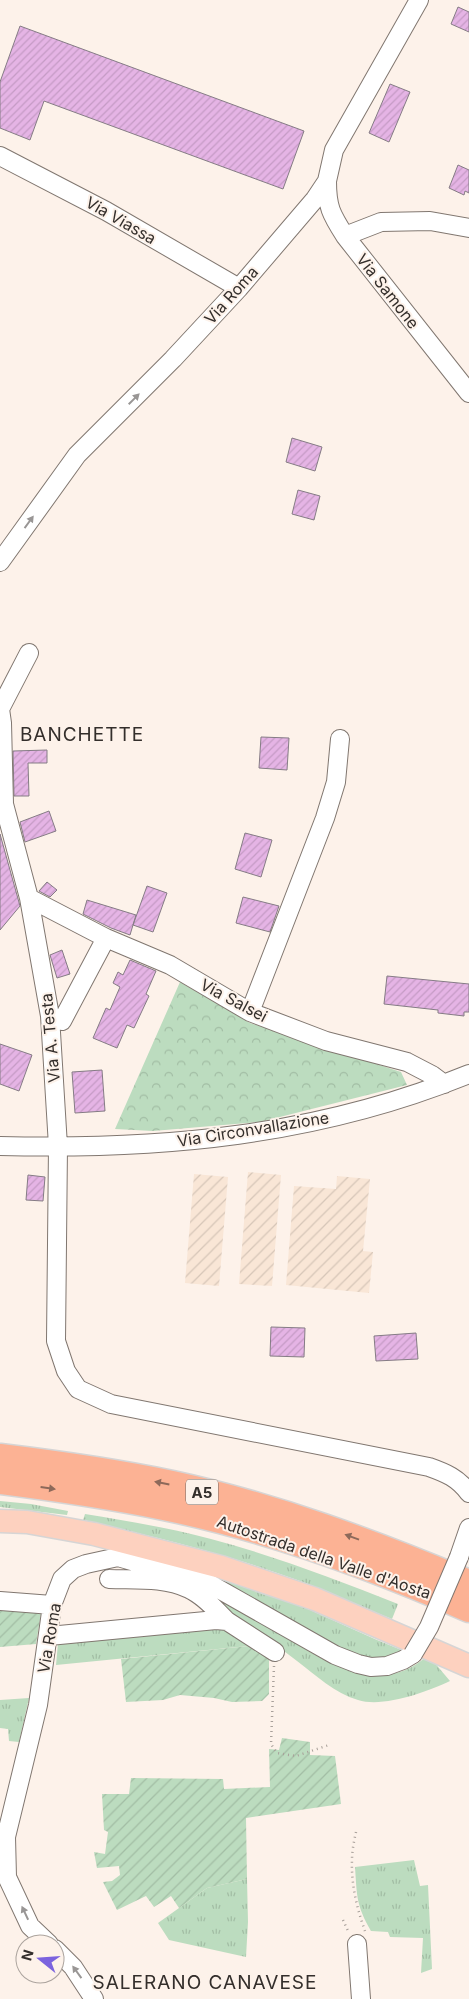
<svg xmlns="http://www.w3.org/2000/svg" width="469" height="1999" font-family="Inter,sans-serif">
<style>
.industrial{fill:url(#industrial-furrows)}
.grass{fill:url(#grass-tufts)}
.park{fill:url(#park-crowns)}
.garden{fill:url(#garden-furrows)}
.building{fill:url(#building-hatch);stroke:#857c85}
.lines{fill:none;stroke-linecap:round;stroke-linejoin:round}
.minor-casing{stroke:#817770;stroke-width:20}
.major-casing{stroke:#d6d5d5;stroke-width:25}
.highway-casing{stroke:#d6d5d5;stroke-width:29}
.path{stroke:#a8a09a;stroke-width:2.5;stroke-dasharray:1 4;stroke-linecap:butt}
.minor{stroke:#fff;stroke-width:18}
.major{stroke:#fdd1bf;stroke-width:22}
.highway{stroke:#fcb294;stroke-width:26}
.minor-bridge-casing{stroke:#817770;stroke-width:20;stroke-linecap:butt}
.minor-bridge{stroke:#fff;stroke-width:18}
.oneway{fill:#999695}
.oneway2{fill:#8d695a}
.labels{text-anchor:middle;dominant-baseline:central;stroke-width:4;stroke-linejoin:round;paint-order:stroke}
.shield{fill:#fdf2ea;stroke:#706964;stroke-width:1}
.shield-label{font-size:15px;font-weight:bold;fill:#332e2b}
.street-label{font-size:16px;fill:#332e2b;stroke:#fdf2ea}
.quarter-label{font-size:19px;letter-spacing:1px;fill:#332e2b;stroke:#fdf2ea}
</style>
<defs>
<pattern id="industrial-furrows" width="10" height="10" patternUnits="userSpaceOnUse" patternTransform="scale(1.25)"><rect width="10" height="10" fill="#f9e6d6"/><path d="M-1 1l2-2M0 10L10 0M9 11l2-2" fill="none" stroke="#d6c6b8"/></pattern>
<pattern id="grass-tufts" width="24" height="20" patternUnits="userSpaceOnUse" patternTransform="scale(1.25)"><rect width="24" height="20" fill="#bcdcbf"/><path d="M3 7l-1-3M5 7V3M7 7l1-3M15 17l-1-3M17 17v-4M19 17l1-3" fill="none" stroke="#a2bda4"/></pattern>
<pattern id="park-crowns" width="20" height="18" patternUnits="userSpaceOnUse" patternTransform="scale(1.25)"><rect width="20" height="18" fill="#bcdcbf"/><path d="M2 6a3 3 0 1 1 6 0M12 15a3 3 0 1 1 6 0" fill="none" stroke="#a2bda4"/></pattern>
<pattern id="garden-furrows" width="10" height="10" patternUnits="userSpaceOnUse" patternTransform="scale(1.25)"><rect width="10" height="10" fill="#bcdcbf"/><path d="M-1 1l2-2M0 10L10 0M9 11l2-2" fill="none" stroke="#a2bda4"/></pattern>
<pattern id="building-hatch" width="6" height="6" patternUnits="userSpaceOnUse" patternTransform="scale(1.25)"><rect width="6" height="6" fill="#e5b4e5"/><path d="M-1 1l2-2M0 6l6-6M5 7l2-2" fill="none" stroke="#c59bc5"/></pattern>
</defs>
<rect width="100%" height="100%" fill="#fdf2ea"/>
<!-- industrial -->
<path class="industrial" d="M248,1172l33,3 -9,111 -33,-2z
M194,1174l34,3 -9,109 -34,-3z
M337,1176l33,3 -7,72 10,1 -4,41 -83,-8 8,-99 42,3z"/>
<!-- grass -->
<path class="grass" d="M0,1501l31,3 37,7 -1,4 -67,-8z
M85,1514c42,7 85,14 126,25 64,17 126,41 187,65l-6,15c-31,-12 -61,-26 -92,-38 -70,-26 -144,-44 -217,-61z
M211,1576l59,16 107,48 27,11c-22,8 -32,10 -55,2z
M212,1591c18,11 37,22 55,34 46,29 110,78 161,30l22,26c-23,11 -67,27 -92,19 -24,-7 -41,-24 -61,-39 -27,-21 -55,-41 -83,-60z
M229,1626l29,19 -202,20 2,-22z
M29,1698l-10,44 -10,-1 -1,-12 -8,-1v-28z
M414,1860l6,26 8,-1 4,84 -11,4 2,-35 -33,-1 -2,-5 -17,-1c-15,-26 -14,-35 -16,-64z
M247,1879l1,43 -2,35 -77,-17 -11,-17 49,-35z"/>
<!-- park -->
<path class="park" d="M180,982l70,41 151,49 6,13 -147,37 -107,9 -38,-2z"/>
<!-- garden -->
<path class="garden" d="M0,1605l42,2 -6,37 -36,3z
M258,1645l11,12v37l-7,7 -30,1 -18,-4 -34,-3 -17,5 -37,2 -5,-43z
M282,1738l28,4v13l25,1 6,48 -95,14 1,61 -40,9 -28,20 -8,-12 -17,11 -8,-11 -29,14 -14,-28 9,-1 8,-6 -1,-9 -22,2 -3,-16 11,2 3,-22 -4,-2 -2,-36h27l2,-16 92,1 1,10 46,-2 -1,-38 10,1z"/>
<!-- building -->
<path class="building" d="M458,7l11,5v20l-18,-8z
M20,26l284,105 -21,58 -239,-88 -14,39 -30,-12v-46z
M390,84l20,8 -21,50 -20,-9z
M458,165l11,5v23l-4,-2 -1,4 -15,-7z
M292,438l30,9 -7,24 -29,-9z
M298,490l22,6 -6,24 -22,-6z
M261,737l28,1 -2,32 -28,-2z
M47,750v13h-19l1,33h-15l-1,-45z
M49,811l7,20 -31,11 -5,-20z
M245,833l27,7 -11,37 -26,-8z
M0,834l20,72 -20,24z
M47,882l10,8 -7,7 -11,-6z
M147,886l20,7 -14,39 -20,-7z
M243,897l36,9 -9,26 -34,-9z
M87,900l49,15 -6,20 -19,-7 -28,-14z
M62,950l8,24 -13,4 -7,-23z
M130,960l26,11 -10,23 3,2 -15,32 -7,-3 -10,23 -24,-10 13,-30 4,2 10,-23 -7,-4 5,-11 5,3z
M387,976l82,8v28h-5v4l-26,-3v-3l-54,-6z
M0,1044l32,11 -13,36 -19,-7z
M102,1070l3,41 -30,2 -3,-41z
M28,1175l17,2 -2,24 -17,-1z
M271,1327l34,1 -1,29 -34,-1z
M416,1333l2,26 -42,2 -2,-25z"/>
<g class="lines">
<!-- minor casing -->
<g class="minor-casing">
<path id="minor" d="M0,156l106,55 133,77
M327,181c0,26 4,33 18,55l124,157
M345,236l36,-14 49,-1 39,7
M0,562l77,-107 96,-96 66,-71 76,-89 12,-18 7,-31 85,-150
M0,709l2,14 2,81 25,94 21,118 8,130 -2,195 10,30 12,18 33,15 318,63c17,6 29,11 40,26
M0,709l29,-56
M29,898l77,40 64,27 80,47 76,29 81,21 25,13 12,9
M250,1012l75,-194 11,-36 4,-43
M50,1016l12,5 44,-83
M0,1146c162,4 317,-10 469,-72
M459,1557l10,-29
M109,1579c26,1 55,-2 80,10 15,7 27,21 38,32
M0,1601l52,4
M49,1636l167,-16 11,1 48,31
M49,1944l-19,-18 -23,-49 -1,-40 32,-132 14,-100 10,-26 11,-10 13,-5 32,-7 90,26 127,72 23,9 13,3 16,-1 16,-6 10,-6
M357,1944l4,55
M55,1949l18,18 21,32"/>
</g>
<!-- major casing -->
<g class="major-casing">
<path id="major" d="M0,1521l27,1 67,12 127,33 94,32 154,67"/>
</g>
<!-- highway casing -->
<g class="highway-casing">
<path id="highway" d="M0,1457c58,7 115,15 172,27 102,22 201,59 297,99
M0,1481c55,7 110,15 164,26 102,21 210,60 305,102"/>
</g>
<!-- path -->
<path class="path" d="M274,1666l-3,78 6,9 19,3 33,-11
M356,1832c-2,9 -4,19 -4,28 -1,24 5,49 13,71
M343,1920l5,11"/>
<!-- minor -->
<use href="#minor" class="minor"/>
<!-- major -->
<use href="#major" class="major"/>
<!-- highway -->
<use href="#highway" class="highway"/>
<!-- minor-bridge casing -->
<g class="minor-bridge-casing">
<path id="minor-bridge" d="M413,1654l16,-27 30,-70"/>
</g>
<!-- minor-bridge -->
<use href="#minor-bridge" class="minor-bridge"/>
</g>
<!-- one-way arrows -->
<defs><path id="oneway-solid" d="M-6-.8H1V-3.2L6.5 0L1 3.2V.8H-6Z" transform="scale(1.25)"/></defs>
<g class="oneway">
<use href="#oneway-solid" transform="translate(134 399) rotate(-45)"/>
<use href="#oneway-solid" transform="translate(29 522) rotate(-54)"/>
<use href="#oneway-solid" transform="translate(25 1913) rotate(-115)"/>
<use href="#oneway-solid" transform="translate(77 1972) rotate(-126)"/>
</g>
<g class="oneway2">
<use href="#oneway-solid" transform="translate(162 1483) rotate(-169)"/>
<use href="#oneway-solid" transform="translate(48 1488) rotate(8)"/>
<use href="#oneway-solid" transform="translate(352 1537) rotate(-160)"/>
</g>
<g class="labels">
<!-- shield labels -->
<rect class="shield" x="186" y="1479.5" width="32" height="25" rx="4"/>
<g class="shield-label">
<text x="202" y="1492">A5</text>
</g>
<!-- street labels -->
<g class="street-label">
<text transform="translate(121 220) rotate(30)">Via Viassa</text>
<text transform="translate(388 291) rotate(52)">Via Samone</text>
<text transform="translate(231 295) rotate(-48)">Via Roma</text>
<text transform="translate(234 1000) rotate(28)">Via Salsei</text>
<text transform="translate(50 1038) rotate(-95)">Via A. Testa</text>
<text transform="translate(253 1129) rotate(-9)">Via Circonvallazione</text>
<text transform="translate(324 1557) rotate(19)">Autostrada della Valle d'Aosta</text>
<text transform="translate(49 1638) rotate(-80)">Via Roma</text>
</g>
<!-- quarter labels -->
<g class="quarter-label">
<text x="82" y="734">BANCHETTE</text>
<text x="205" y="1982">SALERANO CANAVESE</text>
</g>
</g>
<!-- north arrow -->
<g transform="translate(40 1959) rotate(287)"><circle r="24" fill="#fdf2ea" stroke="#aca49e"/>
<path d="M0-4L9 19L0 12L-9 19Z" fill="#7b63de"/>
<text y="-8" font-size="14" font-weight="bold" text-anchor="middle" fill="#332e2b">N</text>
</g>
</svg>
